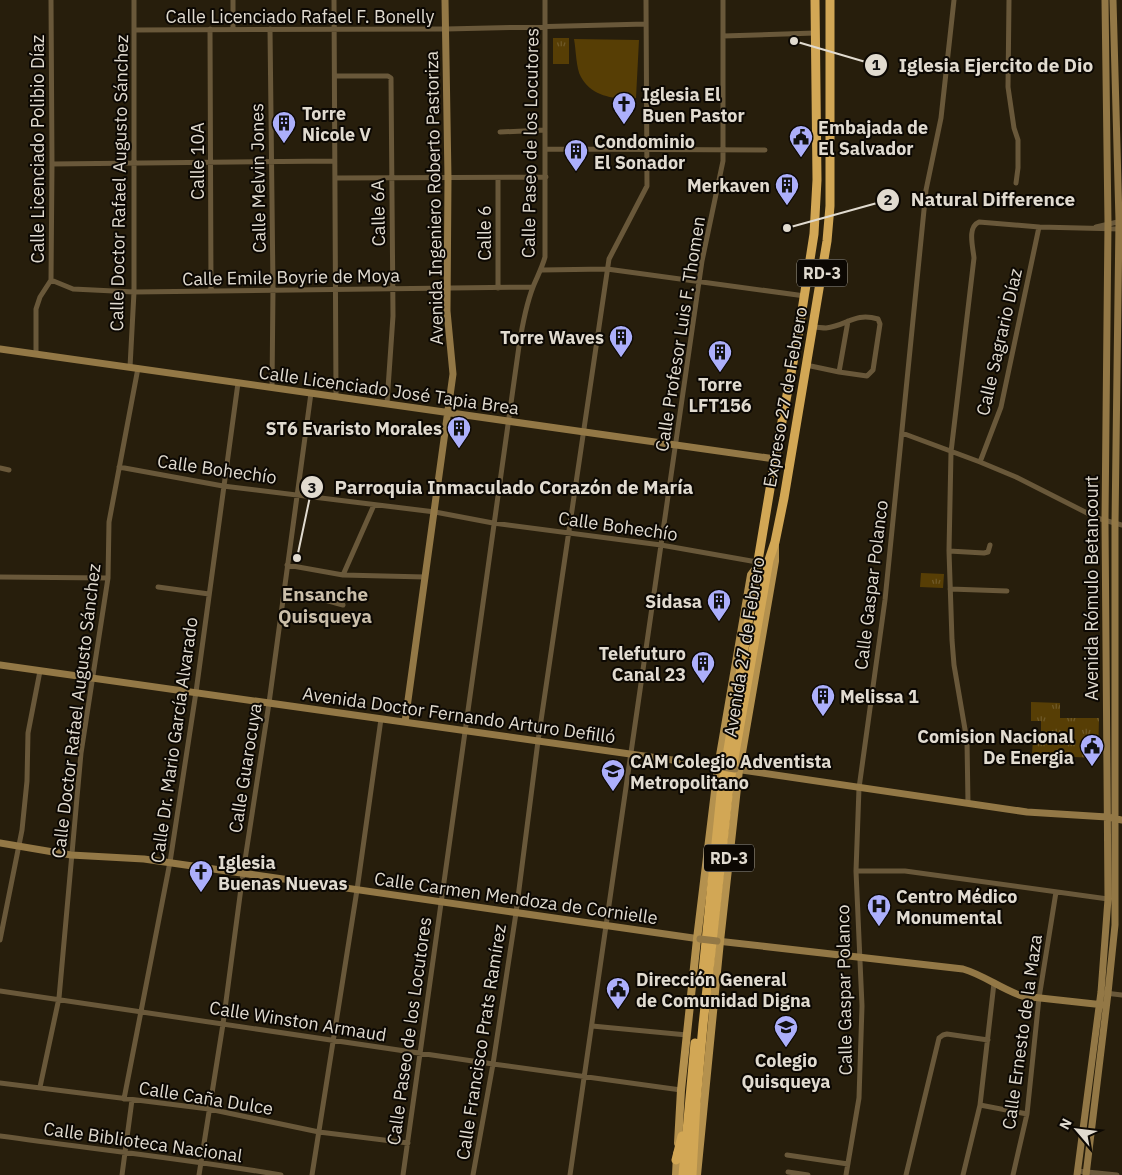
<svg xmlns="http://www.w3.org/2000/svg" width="1122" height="1175" font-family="'IBM Plex Sans',sans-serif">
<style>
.grass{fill:url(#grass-tufts)}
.green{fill:#573e05}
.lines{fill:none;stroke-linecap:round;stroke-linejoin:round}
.street{stroke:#69583a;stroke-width:5}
.secondary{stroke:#937846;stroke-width:7}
.primary{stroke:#b4914e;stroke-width:8}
.highway{stroke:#d2a755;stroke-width:9}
.secondary-bridge{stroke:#937846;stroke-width:7}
.labels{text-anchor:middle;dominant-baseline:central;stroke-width:4;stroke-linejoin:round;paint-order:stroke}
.shield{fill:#0c0803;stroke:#a19c92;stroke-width:1}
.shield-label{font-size:16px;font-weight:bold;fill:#e1dbd0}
.street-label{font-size:18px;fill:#e1dbd0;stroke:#0c0803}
.poi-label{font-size:18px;font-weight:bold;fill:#e1dbd0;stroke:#0c0803;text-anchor:start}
.neighbourhood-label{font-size:19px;font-weight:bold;fill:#cabea9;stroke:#0c0803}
.leader{fill:none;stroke:#e1dbd0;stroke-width:2}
.callout-dot{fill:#e1dbd0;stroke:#0c0803;stroke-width:2}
.mark-label{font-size:15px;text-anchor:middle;font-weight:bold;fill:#111}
.callout-label{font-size:19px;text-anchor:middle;font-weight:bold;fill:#e1dbd0;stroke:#0c0803;stroke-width:4;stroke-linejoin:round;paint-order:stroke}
</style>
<defs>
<pattern id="grass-tufts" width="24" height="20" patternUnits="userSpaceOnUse" patternTransform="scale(1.25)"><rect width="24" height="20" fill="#573e05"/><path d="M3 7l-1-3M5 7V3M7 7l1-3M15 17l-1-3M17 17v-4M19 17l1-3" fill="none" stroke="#6f5928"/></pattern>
</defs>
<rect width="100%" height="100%" fill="#271e0c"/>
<!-- grass -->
<path class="grass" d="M553,38h16v26h-16z
M921,573l23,1 -1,14 -23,-1z
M1031,702l29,1v15h39l-1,40 -24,-1v3h-25l-2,-5h-15l1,-16h13v-5h-5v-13h-10z"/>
<!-- green -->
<path class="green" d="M574,39l65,1 -3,58c-20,2 -44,-1 -55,-21 -5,-8 -5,-28 -7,-38z"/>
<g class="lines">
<!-- street -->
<path class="street" d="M334,0l2,396
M1009,0l-1,87 6,41 4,12v28l-2,15
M210,29l1,262
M233,29v-29
M270,29l3,259 -1,100
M134,30l312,-1 200,-5
M723,36l92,-3
M335,76h53l3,2 2,238 -6,87
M500,132l45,-2
M546,149l219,1
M52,164l283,-3
M336,178l210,-1
M1096,227l26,-6
M542,270l65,-1 198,27
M51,280l22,9 61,3 399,-5
M498,288v-110
M36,354v-45l4,-12 11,-17 1,-116 -1,-164
M806,365l33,7 28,4 6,-6 7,-46 -2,-5c-24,-7 -31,7 -52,9 -4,0 -9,-1 -13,-1
M130,367l4,-75v-292
M839,372l9,-51
M902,433l78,29 36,15 81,41 25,7
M980,462l21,-55 38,-180
M119,467l104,19 212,26 58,11 168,22 96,17
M0,468l9,2
M949,551l35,2 4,-1 2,-7
M287,565l56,10 82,2
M343,575l31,-70
M0,577l108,1
M158,587l51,7
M950,589l57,2
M284,592l30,5 29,8
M968,803l-1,-62 -13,-76 -2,-25 -3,-89 2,-99 23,-194c-1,-11 -7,-31 5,-36l60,5 82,2
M856,871h49l203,28
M0,940l22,-110 5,-49 1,-48 12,-62
M0,991l493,73 188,26
M1105,993l17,2
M592,1026l95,9
M0,1083l209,26 110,23 89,11
M40,1087l19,-89 22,-245 27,-175 1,-56 29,-154
M124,1099l46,-237 26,-170 42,-309
M980,1105l47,9
M0,1136c94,13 188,23 281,39
M787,1155l61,9
M1077,1171l40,4
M788,1172l20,3
M122,1175l10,-75
M199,1175l24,-151 20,-151 26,-170 42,-310
M312,1175l45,-285 24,-171
M403,1175l116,-829c3,-19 7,-41 14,-59 4,-10 9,-19 12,-30v-257
M473,1175l20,-111 23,-151 22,-172 71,-482 38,-73 -1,-186
M570,1175l132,-914 21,-100v-161
M846,1175l13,-77 3,-92 -6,-135 3,-83 26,-188 41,-410 15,-72 13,-118
M906,1175l33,-137 4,-3 4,-1 41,6
M963,1175l17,-70 14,-122
M1013,1175l14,-61 12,-116 17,-106"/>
<!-- secondary -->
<path class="secondary" d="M0,349l775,110
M0,665l722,102
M405,722l48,-348 -6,-63 1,-133 -3,-178
M735,769l292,43 80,5 15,3
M0,843l71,12 73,4 556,80
M717,941l246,28c21,6 38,20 59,27l82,9
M1077,1175l24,-183 7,-93 -3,-378 3,-298 -3,-223
M1086,1175l22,-182 7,-68v-401l4,-303 -6,-221"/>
<!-- primary -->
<path class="primary" d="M678,1143l3,-53 16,-151 21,-172 33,-192 6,-8
M676,1175l1,-21
M697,1175l23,-234 19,-171 36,-209v-16"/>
<!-- highway -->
<path class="highway" d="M702,981l19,-187 36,-227 18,-108 23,-123 16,-102 3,-54 -2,-180
M676,1160l6,-24
M683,1175l12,-132
M692,1175l4,-73 7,-77 26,-238 40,-227 6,-18 9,-44 43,-257 3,-35v-206"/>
<!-- secondary-bridge -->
<path class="secondary-bridge" d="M722,767l13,2
M700,939l17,2"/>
</g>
<!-- icons -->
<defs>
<g id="church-pin" transform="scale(1.25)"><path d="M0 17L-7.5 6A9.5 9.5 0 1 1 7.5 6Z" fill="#acaffb" stroke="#0c0803"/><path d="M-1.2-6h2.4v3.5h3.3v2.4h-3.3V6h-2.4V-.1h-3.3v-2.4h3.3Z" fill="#111"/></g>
<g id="building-pin" transform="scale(1.25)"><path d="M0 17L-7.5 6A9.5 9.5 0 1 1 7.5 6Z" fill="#acaffb" stroke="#0c0803"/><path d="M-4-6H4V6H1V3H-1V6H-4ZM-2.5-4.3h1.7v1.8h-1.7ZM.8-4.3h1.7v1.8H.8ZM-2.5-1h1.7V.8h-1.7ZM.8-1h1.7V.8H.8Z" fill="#111"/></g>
<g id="civic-pin" transform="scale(1.25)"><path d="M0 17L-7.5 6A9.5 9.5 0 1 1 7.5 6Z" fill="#acaffb" stroke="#0c0803"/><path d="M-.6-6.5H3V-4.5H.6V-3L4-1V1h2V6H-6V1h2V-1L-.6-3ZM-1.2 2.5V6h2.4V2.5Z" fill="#111"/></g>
<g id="university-pin" transform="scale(1.25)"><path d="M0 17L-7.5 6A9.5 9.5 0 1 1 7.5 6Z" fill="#acaffb" stroke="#0c0803"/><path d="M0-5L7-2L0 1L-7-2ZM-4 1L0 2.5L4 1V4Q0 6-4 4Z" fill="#111"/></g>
<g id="hospital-pin" transform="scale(1.25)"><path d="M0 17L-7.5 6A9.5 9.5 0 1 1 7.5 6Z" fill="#acaffb" stroke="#0c0803"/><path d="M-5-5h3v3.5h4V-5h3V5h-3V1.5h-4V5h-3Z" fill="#111"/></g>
<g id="school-pin" transform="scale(1.25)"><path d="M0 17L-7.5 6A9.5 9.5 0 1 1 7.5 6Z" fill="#acaffb" stroke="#0c0803"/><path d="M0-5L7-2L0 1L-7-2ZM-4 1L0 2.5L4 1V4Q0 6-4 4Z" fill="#111"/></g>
</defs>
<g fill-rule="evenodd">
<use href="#church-pin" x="624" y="104"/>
<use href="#building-pin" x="284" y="123"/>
<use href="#civic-pin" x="801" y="137"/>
<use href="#building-pin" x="576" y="151"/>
<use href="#building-pin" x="787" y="185"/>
<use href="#building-pin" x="621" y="337"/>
<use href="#building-pin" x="720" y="352"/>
<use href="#building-pin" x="459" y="428"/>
<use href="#building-pin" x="719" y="601"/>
<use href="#building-pin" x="703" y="663"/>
<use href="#building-pin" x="823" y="696"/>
<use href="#civic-pin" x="1092" y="746"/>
<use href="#university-pin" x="613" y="771"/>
<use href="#church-pin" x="201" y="872"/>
<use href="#hospital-pin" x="879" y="906"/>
<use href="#civic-pin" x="618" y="989"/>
<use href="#school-pin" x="786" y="1027"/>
</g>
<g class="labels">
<!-- shield labels -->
<g class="shield">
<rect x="797" y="259.5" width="50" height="27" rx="4"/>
<rect x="704" y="844.5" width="50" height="27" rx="4"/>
</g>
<g class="shield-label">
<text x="822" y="273">RD-3</text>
<text x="729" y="858">RD-3</text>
</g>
<!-- street labels -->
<g class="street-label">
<text x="300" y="16">Calle Licenciado Rafael F. Bonelly</text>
<text transform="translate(530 143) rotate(-89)">Calle Paseo de los Locutores</text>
<text transform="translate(37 149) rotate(-90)">Calle Licenciado Polibio Díaz</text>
<text transform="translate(197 161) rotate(-90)">Calle 10A</text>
<text transform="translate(258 178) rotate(-91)">Calle Melvin Jones</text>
<text transform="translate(119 183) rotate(-89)">Calle Doctor Rafael Augusto Sánchez</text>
<text transform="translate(434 198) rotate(-91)">Avenida Ingeniero Roberto Pastoriza</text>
<text transform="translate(378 213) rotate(-91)">Calle 6A</text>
<text transform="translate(484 233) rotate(-90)">Calle 6</text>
<text transform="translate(291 277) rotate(-1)">Calle Emile Boyrie de Moya</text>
<text transform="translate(680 334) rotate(-81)">Calle Profesor Luis F. Thomen</text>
<text transform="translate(999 342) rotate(-77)">Calle Sagrario Díaz</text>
<text transform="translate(389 390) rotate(8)">Calle Licenciado José Tapia Brea</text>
<text transform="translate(785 397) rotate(-80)">Expreso 27 de Febrero</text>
<text transform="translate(217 469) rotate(8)">Calle Bohechío</text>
<text transform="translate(618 526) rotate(8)">Calle Bohechío</text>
<text transform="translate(871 585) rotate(-83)">Calle Gaspar Polanco</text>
<text transform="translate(1091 588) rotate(-90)">Avenida Rómulo Betancourt</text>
<text transform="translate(744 647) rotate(-81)">Avenida 27 de Febrero</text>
<text transform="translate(76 711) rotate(-83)">Calle Doctor Rafael Augusto Sánchez</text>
<text transform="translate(459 715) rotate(8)">Avenida Doctor Fernando Arturo Defilló</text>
<text transform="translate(174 740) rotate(-82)">Calle Dr. Mario García Alvarado</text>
<text transform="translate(245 768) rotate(-81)">Calle Guarocuya</text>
<text transform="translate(516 898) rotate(8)">Calle Carmen Mendoza de Cornielle</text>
<text transform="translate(844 990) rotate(-91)">Calle Gaspar Polanco</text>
<text transform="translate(298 1021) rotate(9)">Calle Winston Armaud</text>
<text transform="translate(409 1031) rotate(-82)">Calle Paseo de los Locutores</text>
<text transform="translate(1022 1032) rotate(-82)">Calle Ernesto de la Maza</text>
<text transform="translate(481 1042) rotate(-81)">Calle Francisco Prats Ramírez</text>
<text transform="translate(206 1098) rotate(9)">Calle Caña Dulce</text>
<text transform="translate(143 1142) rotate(8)">Calle Biblioteca Nacional</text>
</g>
<!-- poi labels -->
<g class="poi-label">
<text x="642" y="94">Iglesia El<tspan x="642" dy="21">Buen Pastor</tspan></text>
<text x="302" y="113">Torre<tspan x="302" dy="21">Nicole V</tspan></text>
<text x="818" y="127">Embajada de<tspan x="818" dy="21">El Salvador</tspan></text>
<text x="594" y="141">Condominio<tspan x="594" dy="21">El Sonador</tspan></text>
<text x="770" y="185" text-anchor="end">Merkaven</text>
<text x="604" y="337" text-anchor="end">Torre Waves</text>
<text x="720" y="384" text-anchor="middle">Torre<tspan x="720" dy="21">LFT156</tspan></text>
<text x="442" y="428" text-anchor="end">ST6 Evaristo Morales</text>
<text x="702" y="601" text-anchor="end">Sidasa</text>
<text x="686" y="653" text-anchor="end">Telefuturo<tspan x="686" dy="21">Canal 23</tspan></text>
<text x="840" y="696">Melissa 1</text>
<text x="1074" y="736" text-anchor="end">Comision Nacional<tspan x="1074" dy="21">De Energia</tspan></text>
<text x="630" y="761">CAM Colegio Adventista<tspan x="630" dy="21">Metropolitano</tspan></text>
<text x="218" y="862">Iglesia<tspan x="218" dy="21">Buenas Nuevas</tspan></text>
<text x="896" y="896">Centro Médico<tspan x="896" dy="21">Monumental</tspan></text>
<text x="636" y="979">Dirección General<tspan x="636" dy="21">de Comunidad Digna</tspan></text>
<text x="786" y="1060" text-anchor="middle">Colegio<tspan x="786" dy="21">Quisqueya</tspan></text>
</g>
<!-- neighbourhood labels -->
<g class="neighbourhood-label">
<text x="325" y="594">Ensanche<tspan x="325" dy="22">Quisqueya</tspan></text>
</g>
</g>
<!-- callouts -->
<path class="leader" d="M794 41L876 65M787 228L888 200M297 558L312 487"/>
<g class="callout-dot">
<circle cx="794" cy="41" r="5"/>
<circle cx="787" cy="228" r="5"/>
<circle cx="297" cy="558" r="5"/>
<circle cx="876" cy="65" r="12"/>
<circle cx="888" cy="200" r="12"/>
<circle cx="312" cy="487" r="12"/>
</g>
<g class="mark-label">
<text x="876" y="70">1</text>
<text x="888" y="205">2</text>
<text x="312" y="493">3</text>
</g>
<g class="callout-label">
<text x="996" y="72">Iglesia Ejercito de Dio</text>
<text x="993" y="206">Natural Difference</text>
<text x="514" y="494">Parroquia Inmaculado Corazón de María</text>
</g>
<!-- north arrow -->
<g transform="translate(1077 1130) rotate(298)" stroke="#0c0803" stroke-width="4" paint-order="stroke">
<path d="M0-4L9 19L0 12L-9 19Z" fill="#e1dbd0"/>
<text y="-8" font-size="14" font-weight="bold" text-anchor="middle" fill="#e1dbd0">N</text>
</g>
</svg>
